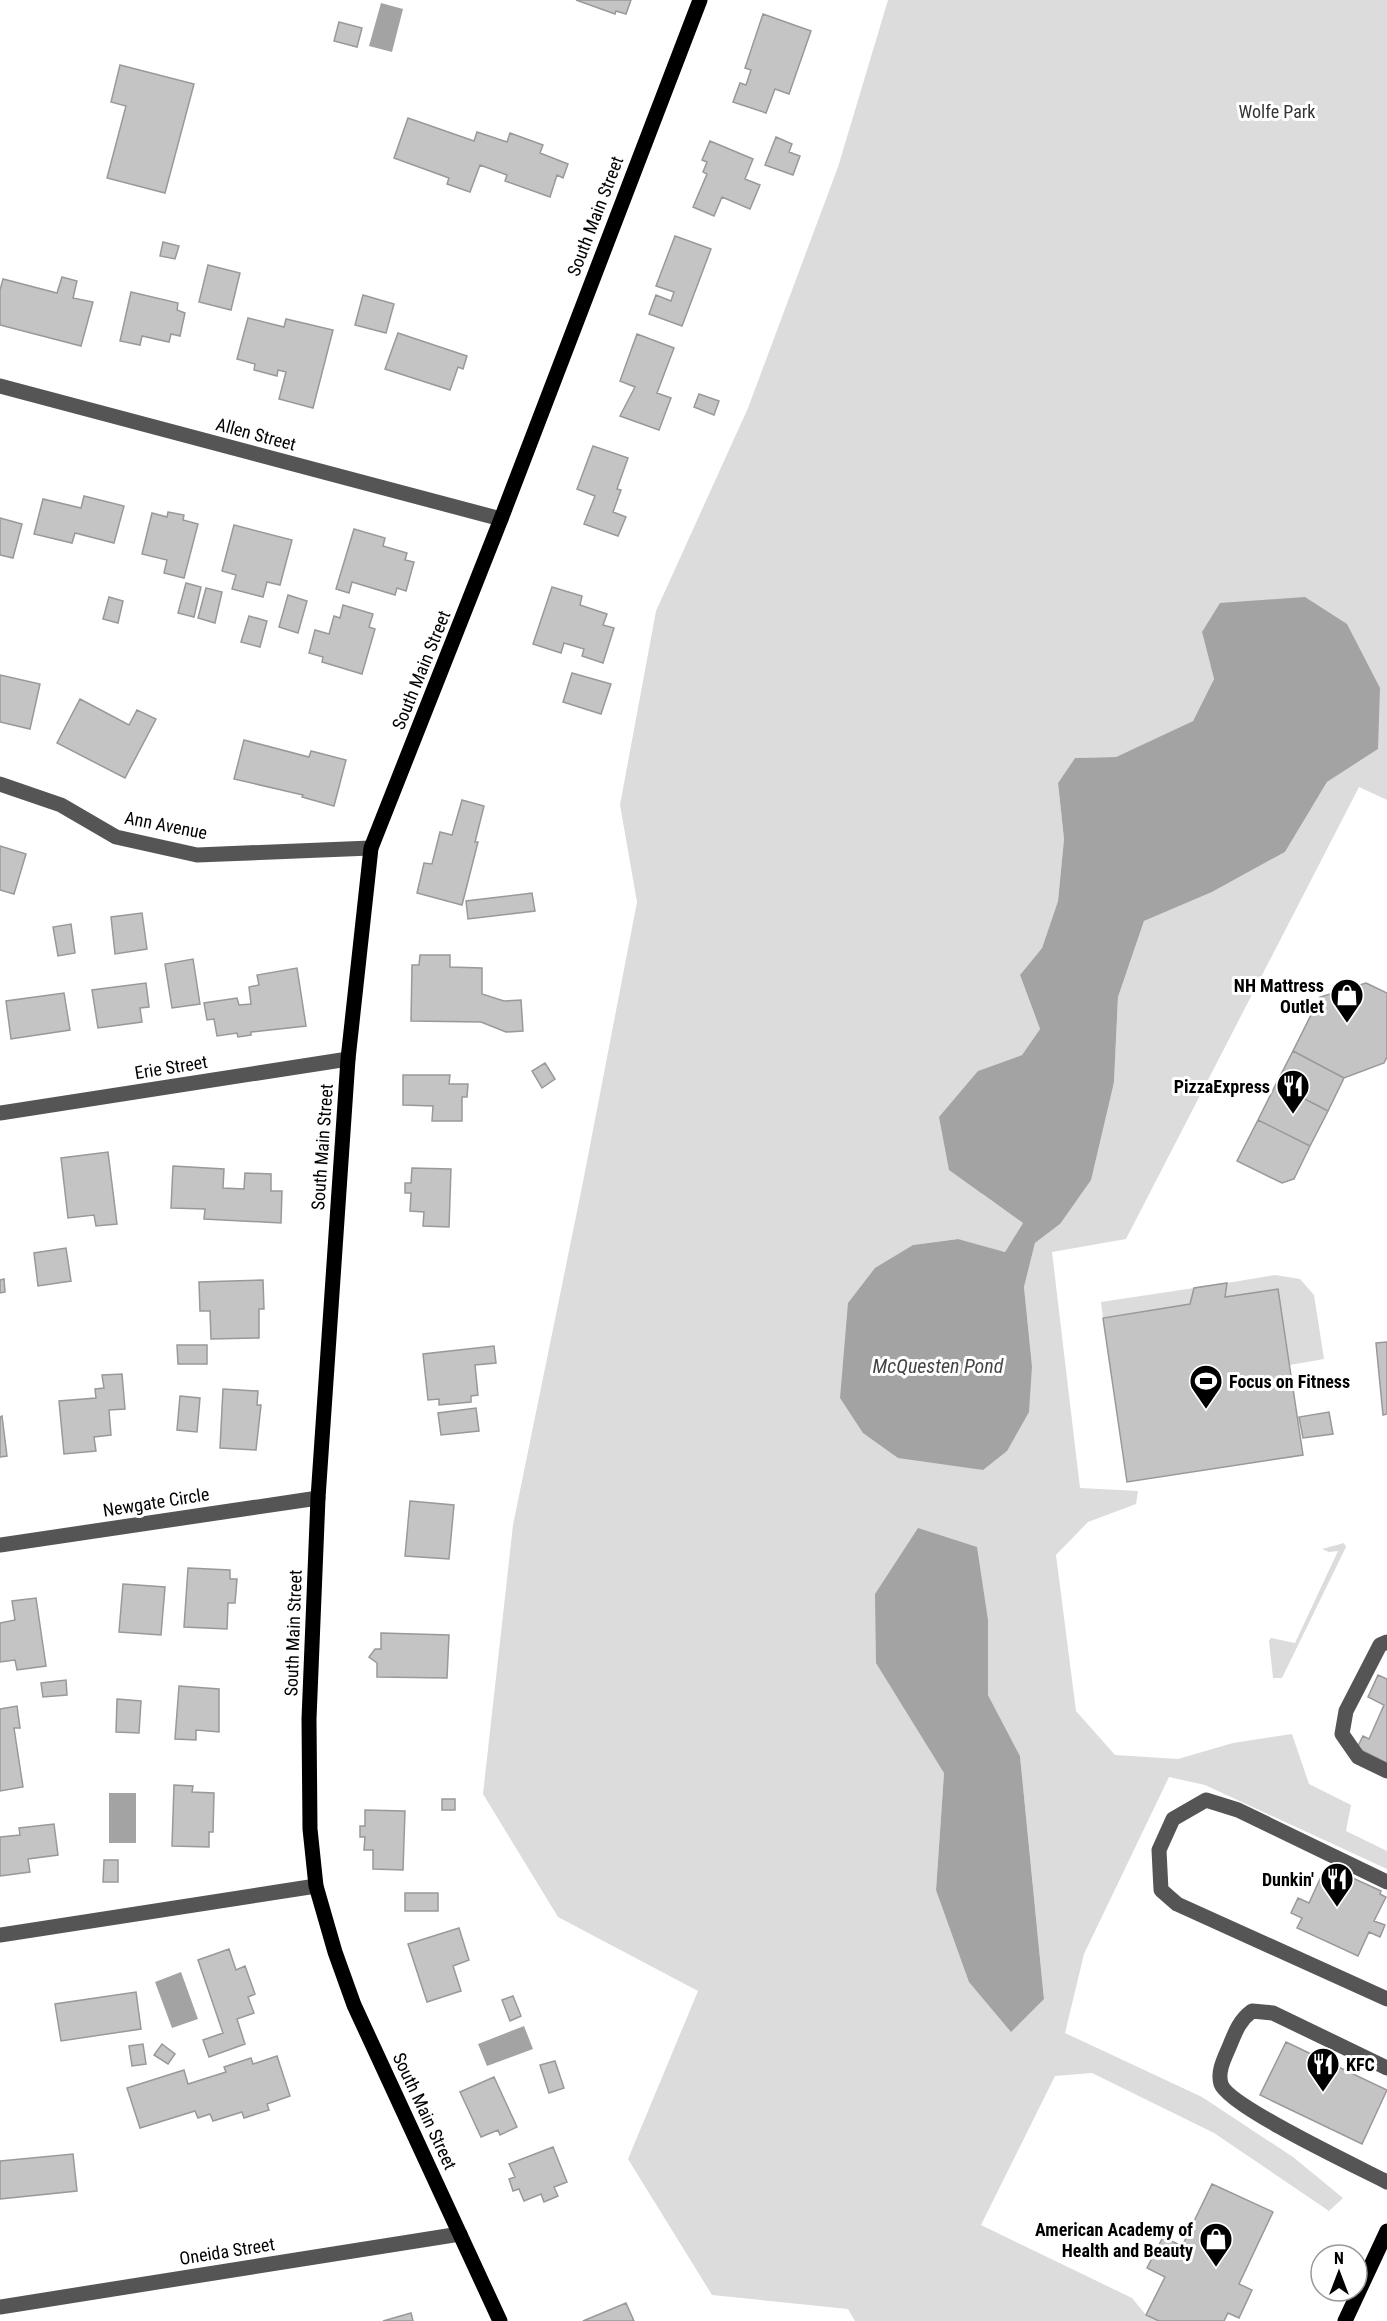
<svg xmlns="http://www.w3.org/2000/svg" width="1387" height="2321" font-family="'Roboto Condensed',sans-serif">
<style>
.green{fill:#dcdcdc;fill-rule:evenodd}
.water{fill:#a3a3a3}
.building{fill:#c4c4c4;stroke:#999;stroke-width:1.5}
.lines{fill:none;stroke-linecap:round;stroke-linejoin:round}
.minor{stroke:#555;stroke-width:15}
.major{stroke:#000;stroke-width:15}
.labels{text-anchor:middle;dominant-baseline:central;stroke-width:6;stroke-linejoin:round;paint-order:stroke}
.park-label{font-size:18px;fill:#333;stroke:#fff}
.street-label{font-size:18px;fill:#000;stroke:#fff}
.poi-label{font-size:18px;font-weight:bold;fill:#000;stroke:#fff;text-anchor:end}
.water-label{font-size:20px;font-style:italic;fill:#444;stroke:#fff}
</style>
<rect width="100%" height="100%" fill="#fff"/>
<!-- green -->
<path class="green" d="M888,0h499v800l-28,-13 -233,452 -74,13 28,236 58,3 -2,13 -48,18 -32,33 20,156 39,44 63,4 55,-16 59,-9 17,50 42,21 -5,26 41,20v18l-182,-84 -36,-8 -85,177 -19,79 137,64 91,60 50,41 -14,13 -115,-78 -122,-60 -37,3 -74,149 151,73 14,17 13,6h-304l-7,-12 -136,-14 -84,-136 70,-168 -140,-74 -75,-123 30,-269 69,-338 55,-285 -17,-97 36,-194 92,-203 90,-241zM1202,632l176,117 -51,33 -42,70 -73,40 -68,29 -26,76 -4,85 -54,142 -25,19 -11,44 8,79 -49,104 -37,-7 -33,-218 44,-6 48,13 18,-29 -41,-29 -4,-123 44,-16 18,-26 -20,-54 22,-27 16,-47 6,-62 -6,-56 17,-25 41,-1 77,-36 21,-42zM988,1620v75l32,61 24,242 -108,-108 8,-117z
M1275,1275l25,4 14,16 10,64 -34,6 -12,-76 -53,8 2,-14z
M1194,1288l-4,16 -87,14 -2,-16z
M1344,1543l2,4 -64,131h-9l-4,-37 2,-3 24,5 43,-92 -9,1 -7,-3z"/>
<!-- water -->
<path class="water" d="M381,3l22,6 -11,43 -23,-6z
M1305,597l42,27 33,64 -2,61 -51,33 -42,70 -73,40 -68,29 -26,76 -4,85 -23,98 -31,44 -25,19 -11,44 8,79 -3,46 -22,39 -24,19 -85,-12 -35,-25 -23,-35 8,-95 27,-35 38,-23 45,-6 47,13 18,-29 -74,-53 -10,-53 39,-46 44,-16 18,-26 -20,-54 22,-27 16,-47 6,-62 -6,-56 17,-25 41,-1 77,-36 21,-42 -12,-47 18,-29z
M918,1528l59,19 11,73v75l32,61 24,243 -33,33 -42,-50 -33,-92 8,-117 -68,-110 -1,-69z
M109,1793h27v50h-27z
M181,1972l17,47 -26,9 -17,-46z
M524,2026l9,23 -46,17 -9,-22z"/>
<!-- building -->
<path class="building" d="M576,0h55l-5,14 -10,-3 -1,3z
M763,14l48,17 -22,63 -14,-5 -9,24 -33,-11 7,-19 6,2 5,-15 -6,-2z
M339,22l23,6 -5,19 -23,-6z
M120,65l74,19 -29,109 -58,-15 19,-72 -15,-4z
M408,118l66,23 3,-9 30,10 3,-9 33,12 -3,8 28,11 -5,14 -6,-3 -7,22 -45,-16 2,-6 -27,-10 -10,27 -23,-8 2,-6 -55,-20z
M776,137l16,7 -3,8 11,4 -7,19 -28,-10z
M710,141l43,18 -8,20 15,6 -10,24 -28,-12 -8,19 -21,-9 14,-33 -4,-2 4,-10 -5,-2z
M675,236l36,13 -29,77 -33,-12 7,-19 15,6 3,-9 -18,-6z
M163,242l16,4 -4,13 -15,-3z
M208,265l32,8 -9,37 -32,-8z
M62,277l15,4 -4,17 20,4 -12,44 -81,-21v-35l3,-11 54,14z
M131,292l47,11 -1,7 8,3 -5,23 -9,-2 -2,8 -27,-6 -2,9 -20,-4z
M363,295l31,9 -8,29 -31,-8z
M248,318l36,9 2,-8 47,11 -20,78 -34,-9 7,-27 -8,-2 -1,6 -23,-6 1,-6 -18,-5z
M398,333l69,23 -4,13 -5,-2 -8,23 -65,-21z
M637,334l37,14 -17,45 14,5 -12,32 -39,-14 15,-29 -15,-6z
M699,394l20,7 -5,14 -20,-8z
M593,446l35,12 -11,31 4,1 -8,22 13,5 -8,19 -34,-12 11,-28 -18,-7z
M84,496l40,10 -10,37 -39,-10 -3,10 -38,-9 9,-35 38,9z
M168,512l16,3 -1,5 15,4 -14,54 -20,-5 3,-13 -25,-6 10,-41 15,4z
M0,518l22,6 -9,34 -13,-3z
M234,525l58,15 -12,45 -13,-3 -4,15 -31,-8 4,-14 -14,-4z
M354,529l31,9 -2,8 24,7 -2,7 9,2 -8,29 -9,-3 -2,7 -43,-13 -3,11 -13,-4z
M186,583l15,4 -7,30 -16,-4z
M552,587l30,9 -2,9 27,9 -4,11 11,3 -11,35 -21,-7 2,-7 -20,-6 -3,10 -28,-9z
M206,588l16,4 -7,31 -17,-5z
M288,595l19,6 -9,32 -19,-6z
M109,597l14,4 -5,22 -15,-4z
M343,605l30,9 -4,13 6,2 -13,45 -40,-12 1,-5 -14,-4 6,-23 14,4 5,-18 6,2z
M249,616l18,5 -7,26 -19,-5z
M572,673l39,11 -10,30 -38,-12z
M0,675l40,9 -10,45 -30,-7z
M80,699l49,26 8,-15 19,9 -31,59 -68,-35z
M244,740l65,17 2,-6 35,9 -12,46 -32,-9 1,-2 -69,-16z
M462,800l22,6 -9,36h3l-16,63 -45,-12 7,-30 8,1 8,-32 12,3z
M0,846l26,8 -12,40 -14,-4z
M532,893l3,18 -67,8 -2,-18z
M142,913l5,36 -32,5 -4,-37z
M71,924l4,29 -17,3 -5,-29z
M420,955h30v12l32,1v26l22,7 17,-1 2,31 -17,1 -25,-10 -70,-1 1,-56h7z
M193,959l7,45 -28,4 -7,-44z
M297,968l9,58 -55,6v3l-13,2 -1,-4 -20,3 -3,-17 -7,1 -3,-17 33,-5 2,7 12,-1 -2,-17 10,-2 -2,-10z
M146,983l3,24 -9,1 2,14 -44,6 -6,-38z
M1366,983l21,10v64l-3,6 -40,15 -51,-27 27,-54z
M64,993l6,37 -59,9 -5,-38z
M1293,1051l51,27 -16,33 -52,-27z
M545,1063l10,16 -13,9 -10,-17z
M403,1075h47l-1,9h19l-1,13h-5v24h-30l1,-15 -30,-1z
M1276,1084l52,27 -18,35 -52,-26z
M1258,1120l52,26 -16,33 -12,4 -45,-22z
M108,1152l9,72 -21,2 -2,-11 -26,3 -7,-60z
M173,1166l51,3 -1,19 21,1 1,-16 26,1v17h11l-1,32 -77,-4 1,-10 -34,-1z
M412,1168l39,1 -2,58 -26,-1 1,-14 -14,-1 1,-18h-6v-10h6z
M66,1248l5,33 -33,5 -4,-33z
M4,1279l1,13 -5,1v-13z
M263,1280l1,29h-5v29l-48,1 -1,-28h-10l-1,-29z
M1227,1283l-2,14 53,-8 25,166 -176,27 -24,-164 87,-14 4,-16z
M1387,1342v72l-4,1 -7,-72z
M177,1345h30v19h-29z
M494,1346l2,17 -21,2 3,30 -7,1v6l-32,3v-6l-11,1 -5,-46z
M122,1374l3,35 -16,1 2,25 -17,2 2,14 -32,3 -5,-53 37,-3 -1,-9 9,-1 -2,-13z
M223,1389l35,2 -1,14h4l-5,45 -36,-2z
M180,1396l20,2 -3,34 -20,-2z
M476,1408l3,23 -38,4 -3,-22z
M1329,1412l4,22 -30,4 -4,-21z
M2,1416l5,40 -7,1v-40z
M410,1501l44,4 -5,54 -44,-3z
M188,1568l42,2v9h7l-2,24h-7l-1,26 -43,-2z
M123,1584l42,3 -4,48 -42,-3z
M36,1598l10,68 -29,4 -2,-10 -15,2v-39l15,-3 -3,-19z
M381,1633l68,2 -2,43 -70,-1v-14l-8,-6 6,-8h6z
M1378,1675l9,4v84l-30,-15 6,-12 6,3 15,-34 -16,-8z
M66,1680l1,15 -24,2 -2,-14z
M179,1686l40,3v43l-23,-2v10l-21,-1z
M117,1699l24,2 -2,32 -23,-1z
M17,1706l3,22h-6l9,59 -23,4v-82z
M174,1785l19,1 -1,6 22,1 -1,39h-4v15l-37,-1z
M442,1799h13v11h-13z
M365,1810l40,1 -2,59 -30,-1v-19h-9l1,-13h-5v-11h5z
M54,1824l4,31 -30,4 2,13 -30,4v-39l20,-2 -1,-7z
M104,1860h14v22h-15z
M1325,1868l18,8 1,-2 37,17 -1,3 6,3 -12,24 11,4 -5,12 -11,-5 -11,24 -61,-28 5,-10 -11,-5 7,-15 11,5z
M405,1893h33v18h-33z
M459,1928l10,32 -16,6 8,25 -34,11 -19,-58z
M229,1949l7,21 9,-4 10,28 -7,3 6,16 -17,6 8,25 -36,13 -6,-17 20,-7 -25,-73z
M136,1992l5,37 -80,12 -6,-37z
M513,1996l8,20 -11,5 -8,-21z
M1286,2042l101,48 -25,54 -102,-49z
M143,2044l3,20 -14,2 -3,-20z
M162,2044l13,10 -7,10 -14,-9z
M277,2056l13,40 -23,8 2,6 -25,8 -2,-6 -29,9 -3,-7 -12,4 -3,-7 -55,17 -13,-40 57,-18 4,14 38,-12 -2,-5 27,-9 2,6z
M555,2061l9,27 -15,5 -9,-28z
M494,2077l23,50 -17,8 -2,-5 -17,7 -21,-45z
M553,2147l14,35 -13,5 4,9 -14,6 -3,-8 -17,7 -5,-12 -6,2 -4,-12 6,-2 -6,-13z
M73,2154l4,37 -77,8v-38z
M1212,2184l61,28 -34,72 13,6 -13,28 -11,-5 -4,8h-65l-13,-6 19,-38 -18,-9 16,-31 19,9z
M626,2303l8,18h-51z
M411,2313l2,8h-30z"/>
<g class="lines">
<!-- minor -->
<path class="minor" d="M0,386l501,133
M0,784l61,21 55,32 81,18 174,-7
M0,1113l348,-54
M0,1545l318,-47
M1387,1642l-7,3 -34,66 -4,23 16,23 29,14
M1387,1882l-149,-72 -32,-10 -33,19 -14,31 2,40 16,14 210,95
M0,1935l316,-49
M1387,2068l-114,-55 -21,-2c-12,9 -16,19 -22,34 -5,12 -13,26 -9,39 7,22 139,84 166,98
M0,2307l460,-73"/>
<!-- major -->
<path class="major" d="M500,2321l-146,-316 -19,-53 -19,-66 -6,-57 -1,-110 9,-221 30,-439 23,-211 130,-329 199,-519
M1345,2321l42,-90"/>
</g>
<!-- icons -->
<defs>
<g id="shop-pin" transform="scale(1.725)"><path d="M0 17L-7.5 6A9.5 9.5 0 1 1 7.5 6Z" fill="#000" stroke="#fff"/><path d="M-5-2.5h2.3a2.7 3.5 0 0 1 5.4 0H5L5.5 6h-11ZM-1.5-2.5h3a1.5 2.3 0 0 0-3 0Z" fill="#fff"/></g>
<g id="restaurant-pin" transform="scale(1.725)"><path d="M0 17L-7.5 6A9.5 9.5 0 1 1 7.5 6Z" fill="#000" stroke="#fff"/><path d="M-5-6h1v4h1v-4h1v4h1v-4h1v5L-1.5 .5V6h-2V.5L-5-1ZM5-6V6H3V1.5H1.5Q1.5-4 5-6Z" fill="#fff"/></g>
<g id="stadium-pin" transform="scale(1.725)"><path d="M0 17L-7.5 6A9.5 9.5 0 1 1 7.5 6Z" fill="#000" stroke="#fff"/><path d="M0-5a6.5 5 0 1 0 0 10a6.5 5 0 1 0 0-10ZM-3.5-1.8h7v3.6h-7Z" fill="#fff"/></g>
</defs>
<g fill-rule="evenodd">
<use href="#shop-pin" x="1347" y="995"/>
<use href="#restaurant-pin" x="1293" y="1086"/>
<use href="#stadium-pin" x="1206" y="1381"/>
<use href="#restaurant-pin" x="1337" y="1879"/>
<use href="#restaurant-pin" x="1323" y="2064"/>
<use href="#shop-pin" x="1216" y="2239"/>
</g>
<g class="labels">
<!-- park labels -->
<g class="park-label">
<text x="1277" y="111">Wolfe Park</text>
</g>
<!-- street labels -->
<g class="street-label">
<text transform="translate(595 216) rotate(-69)">South Main Street</text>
<text transform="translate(256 434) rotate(15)">Allen Street</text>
<text transform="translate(421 670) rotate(-68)">South Main Street</text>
<text transform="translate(166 825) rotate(11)">Ann Avenue</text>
<text transform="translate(171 1067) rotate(-9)">Erie Street</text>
<text transform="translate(322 1147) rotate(-86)">South Main Street</text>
<text transform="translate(156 1502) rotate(-9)">Newgate Circle</text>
<text transform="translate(293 1633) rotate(-88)">South Main Street</text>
<text transform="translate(425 2111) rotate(65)">South Main Street</text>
<text transform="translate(227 2251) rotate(-9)">Oneida Street</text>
</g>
<!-- poi labels -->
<g class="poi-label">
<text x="1324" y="985">NH Mattress<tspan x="1324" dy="21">Outlet</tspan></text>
<text x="1270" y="1086">PizzaExpress</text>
<text x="1229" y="1381" text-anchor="start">Focus on Fitness</text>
<text x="1314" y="1879">Dunkin'</text>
<text x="1346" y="2064" text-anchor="start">KFC</text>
<text x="1193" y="2229">American Academy of<tspan x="1193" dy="21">Health and Beauty</tspan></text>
</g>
<!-- water labels -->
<g class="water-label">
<text x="938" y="1366">McQuesten Pond</text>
</g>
</g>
<!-- north arrow -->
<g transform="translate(1339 2273)"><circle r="28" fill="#ffffff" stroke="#999999" stroke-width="1.5"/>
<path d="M0-4.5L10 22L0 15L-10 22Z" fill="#000000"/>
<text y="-9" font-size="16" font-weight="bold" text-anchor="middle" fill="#000000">N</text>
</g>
</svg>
